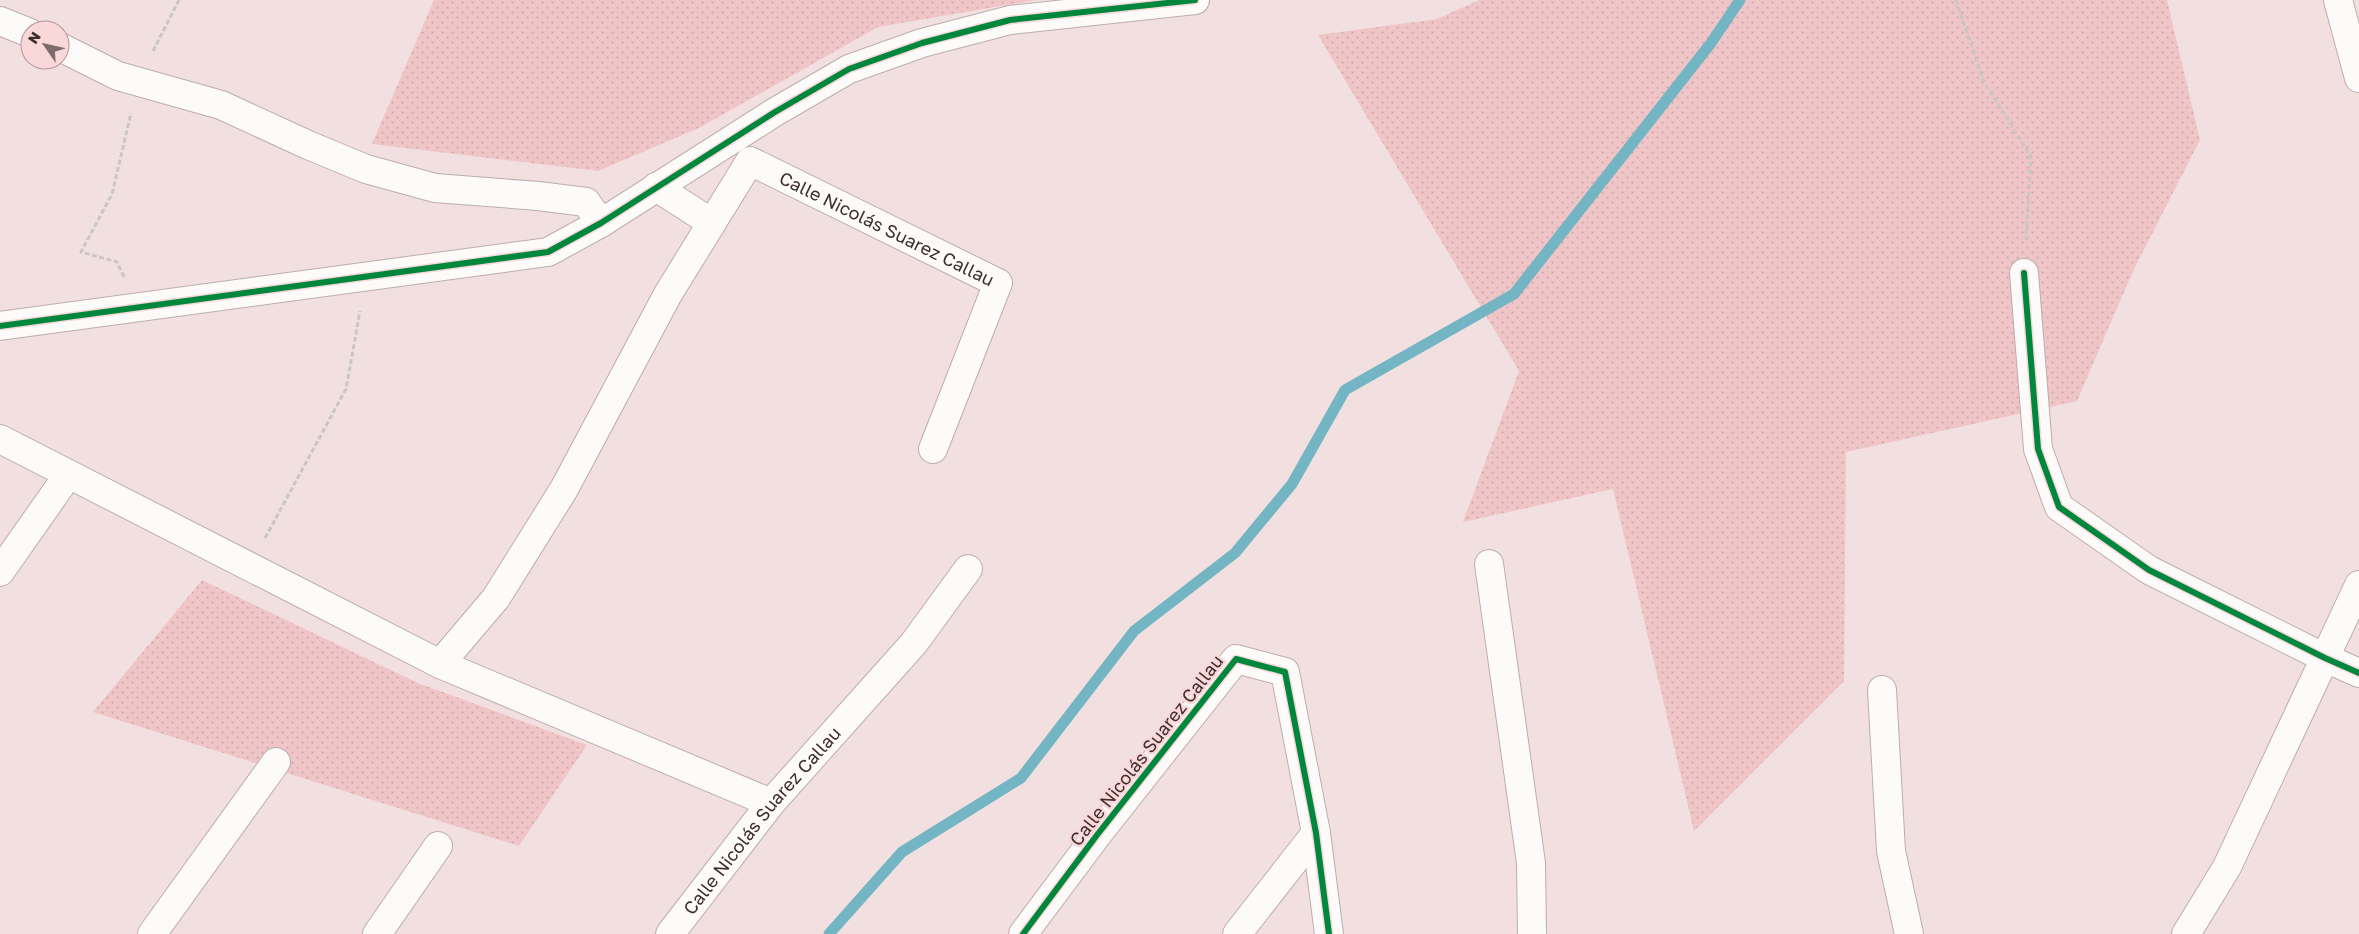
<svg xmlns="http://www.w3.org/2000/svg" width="2359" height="934" font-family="'Golos Text',sans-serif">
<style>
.grass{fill:url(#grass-dots)}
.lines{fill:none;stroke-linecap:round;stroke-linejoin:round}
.stream{stroke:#74b5c4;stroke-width:11}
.minor-casing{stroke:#bdadae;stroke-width:30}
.path{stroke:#ccc5c5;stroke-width:3;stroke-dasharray:5 2.5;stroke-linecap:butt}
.minor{stroke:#fdfafa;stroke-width:28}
.cycleway-casing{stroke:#fad8da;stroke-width:9}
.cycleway{stroke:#00873e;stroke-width:6}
.labels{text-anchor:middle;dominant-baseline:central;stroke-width:5;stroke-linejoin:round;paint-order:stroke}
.street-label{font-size:18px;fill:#3e2e2f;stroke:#fad8da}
</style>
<defs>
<pattern id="grass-dots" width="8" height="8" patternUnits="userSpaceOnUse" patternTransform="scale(1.25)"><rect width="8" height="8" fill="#f0c5c8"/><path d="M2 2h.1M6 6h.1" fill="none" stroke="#cfaaac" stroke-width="1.8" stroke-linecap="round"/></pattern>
</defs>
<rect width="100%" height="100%" fill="#f2e0e1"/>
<!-- grass -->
<path class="grass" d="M434,0h602l-158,27 -179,101 -101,43 -226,-27z
M1479,0h688l33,140 -67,131 -56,130 -231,51 -2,229 -150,150 -81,-342 -150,33 56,-151 -201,-336 119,-16z
M202,580l216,103 169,62 -68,101 -426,-134z"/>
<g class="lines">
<!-- stream -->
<path class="stream" d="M829,934l73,-82 119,-74 113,-147 101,-78 57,-69 53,-94 169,-96 197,-251 29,-43"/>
<!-- minor casing -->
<g class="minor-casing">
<g id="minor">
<path d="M2338,0l21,78"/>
<path d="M0,21l30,12"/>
<path d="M60,47l58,29 103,29 87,40 58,24 69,19 103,8 48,6 15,21"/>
<path d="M656,187l56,36"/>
<path d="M2024,273l14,176 21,58 90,63 176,88 34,15"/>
<path d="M0,326l548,-74 53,-29 174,-111 74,-43 73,-26 88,-23 185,-20"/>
<path d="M0,439l440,225 331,139"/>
<path d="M1489,564l42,299 1,71"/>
<path d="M0,572l68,-97"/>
<path id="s1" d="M440,664l56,-66 68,-109 104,-195 82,-133 248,122 -65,166"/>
<path d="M1882,690l9,161 18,83"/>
<path d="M152,934l124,-172"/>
<path d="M377,934l61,-88"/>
<path id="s2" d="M670,934l101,-131 143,-160 54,-74"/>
<path d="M1023,934l74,-99 139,-176 49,13 31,161 13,101"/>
<path d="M1237,934l79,-101"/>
<path d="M2186,934l41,-67 132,-282"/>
</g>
</g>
<!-- path -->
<path class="path" d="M1956,0l27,80 48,77 -5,83
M153,51l26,-51
M124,277l-7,-15 -36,-10 31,-58 19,-81
M265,538l81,-149 14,-78"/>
<!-- minor -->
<use href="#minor" class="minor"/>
<!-- cycleway casing -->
<g class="cycleway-casing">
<path id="cycleway" d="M2024,273l14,176 21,58 90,63 176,88 34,15
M0,326l548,-74 53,-29 174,-111 74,-43 73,-26 88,-23 185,-20
M1023,934l74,-99 139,-176 49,13 31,161 13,101"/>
</g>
<!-- cycleway -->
<use href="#cycleway" class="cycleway"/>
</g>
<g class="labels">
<!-- street labels -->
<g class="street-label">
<text stroke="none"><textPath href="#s1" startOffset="745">Calle Nicolás Suarez Callau</textPath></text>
<text transform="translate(1146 750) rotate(-52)">Calle Nicolás Suarez Callau</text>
<text stroke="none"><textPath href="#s2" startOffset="146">Calle Nicolás Suarez Callau</textPath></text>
</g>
</g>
<!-- north arrow -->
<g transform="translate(45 45) rotate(304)"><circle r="24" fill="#fad8da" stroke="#af9496"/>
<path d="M0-4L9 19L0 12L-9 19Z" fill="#7d6c6d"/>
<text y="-8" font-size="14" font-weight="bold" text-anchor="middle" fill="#3e2e2f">N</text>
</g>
</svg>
